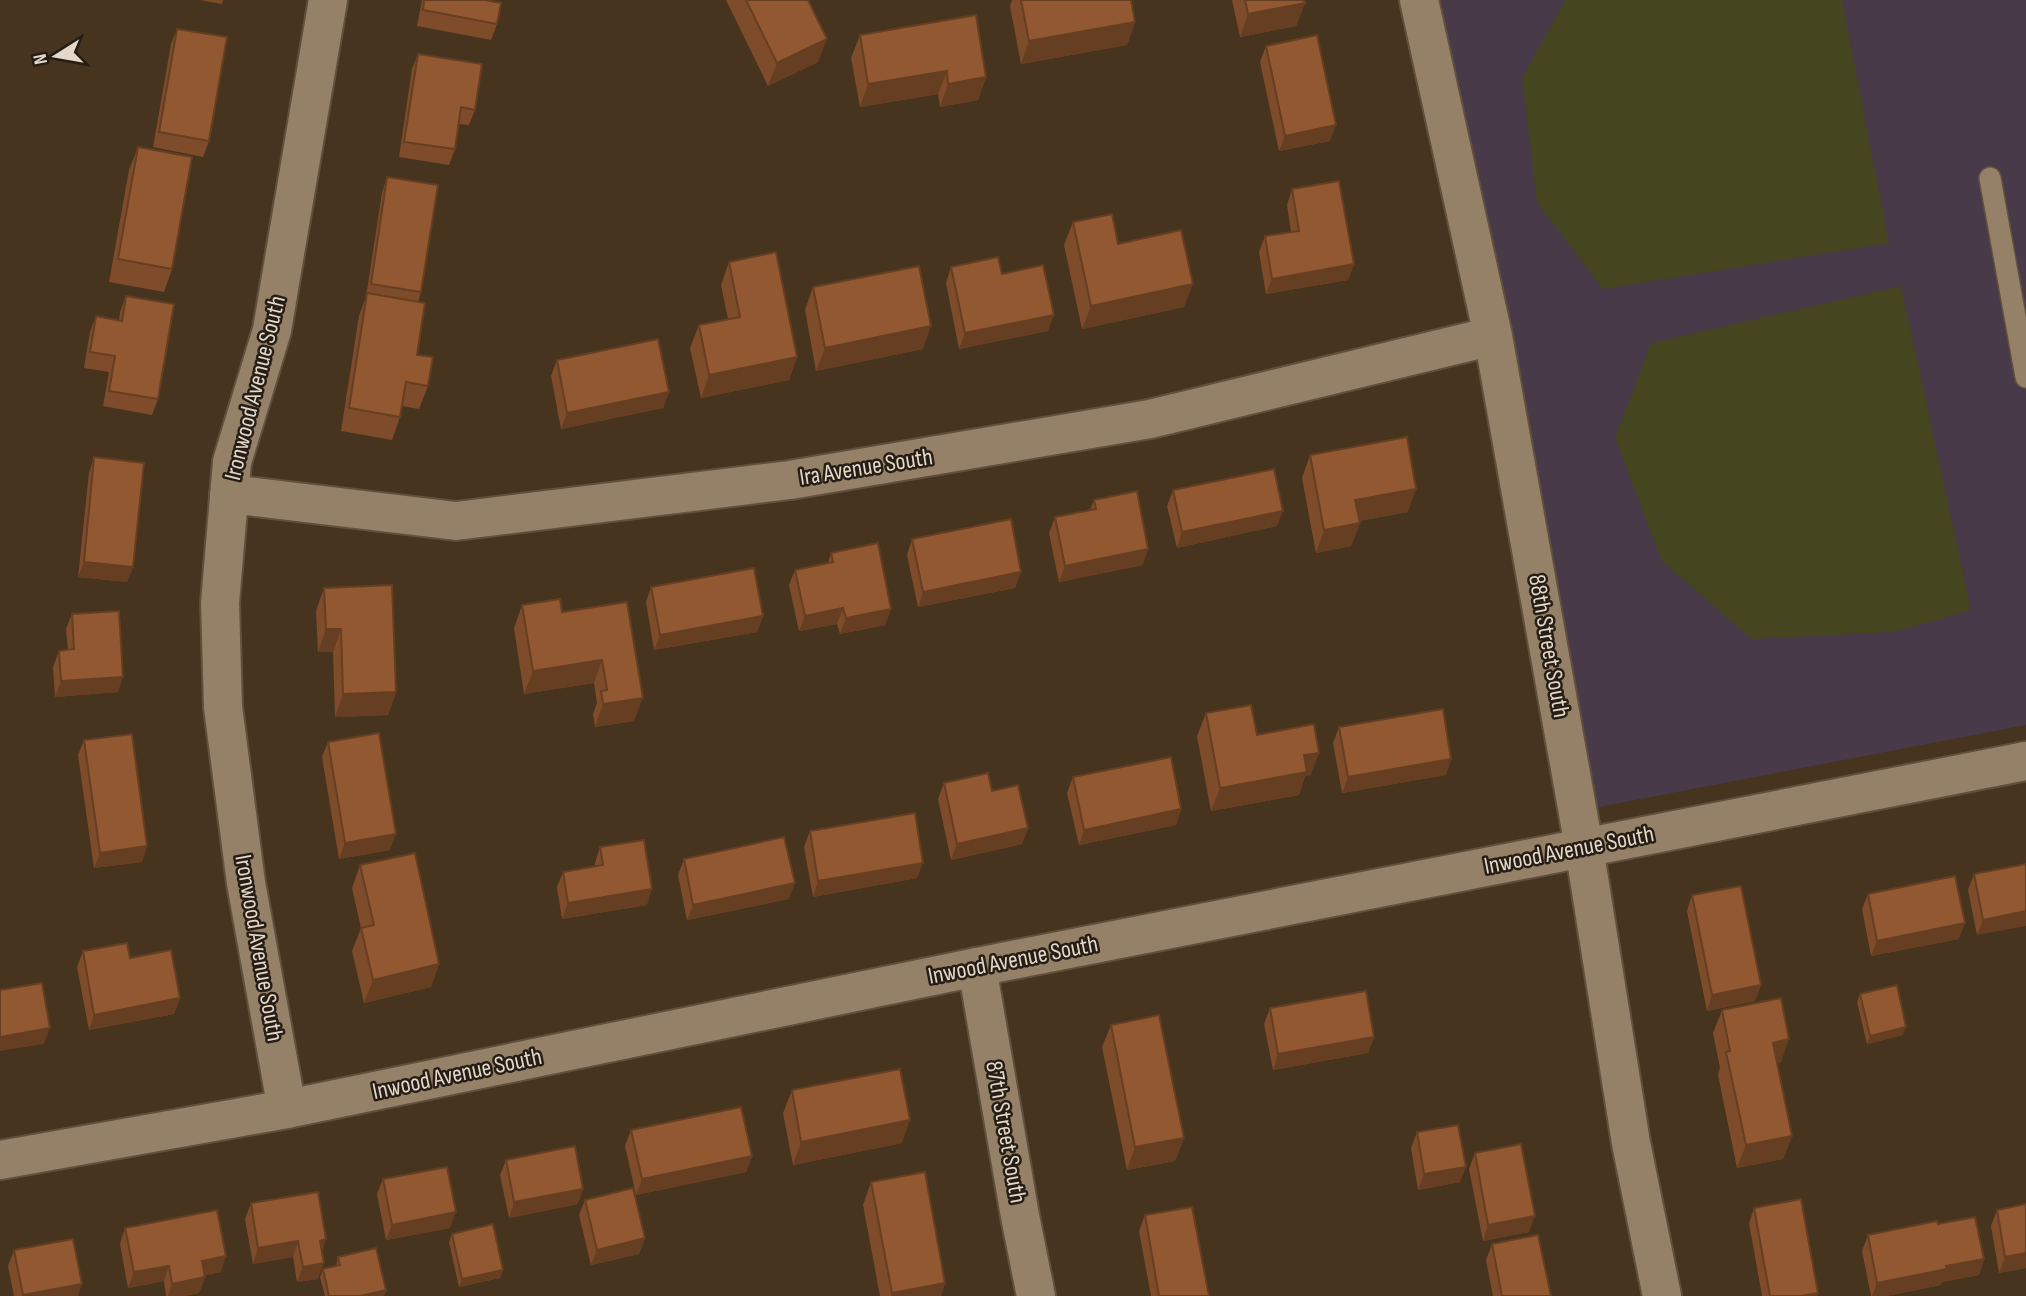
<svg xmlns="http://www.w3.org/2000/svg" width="2026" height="1296" font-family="'Sofia Sans Condensed',sans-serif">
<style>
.education{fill:#483a48}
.pitch{fill:#454620}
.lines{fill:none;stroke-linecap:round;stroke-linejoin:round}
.service-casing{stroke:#60503d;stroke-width:24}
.minor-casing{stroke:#60503d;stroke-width:42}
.tertiary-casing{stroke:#60503d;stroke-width:42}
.service{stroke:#958068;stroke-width:21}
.minor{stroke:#958068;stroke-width:38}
.tertiary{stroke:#958068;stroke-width:38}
.wall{fill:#7e4c2a}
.shaded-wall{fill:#663e22}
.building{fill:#925831;stroke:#663e22;stroke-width:2}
.labels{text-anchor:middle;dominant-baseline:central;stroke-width:5;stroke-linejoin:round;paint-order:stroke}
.street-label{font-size:24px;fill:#e4d8cb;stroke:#261d14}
</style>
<rect width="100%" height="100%" fill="#46341e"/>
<!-- education -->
<path class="education" d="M1419,0h607v725l-448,86z"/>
<!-- pitch -->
<path class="pitch" d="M1565,0h277l47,243 -286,46 -66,-87 -15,-124z
M1901,286l70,324 -77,22 -142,7 -90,-78 -47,-123 36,-95z"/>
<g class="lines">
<!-- service casing -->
<g class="service-casing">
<path id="service" d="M1990,178l36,199"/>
</g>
<!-- minor casing -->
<g class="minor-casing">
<path id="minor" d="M1419,0l74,336 91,511 47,296 31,153
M229,494l227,27 334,-41 360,-61 343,-83
M977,967l43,249 16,80
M287,1109l-41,-226 -23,-176 -3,-104 12,-141 40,-132 56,-330"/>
</g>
<!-- tertiary casing -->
<g class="tertiary-casing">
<path id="tertiary" d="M0,1160l287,-51 690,-142 1049,-206"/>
</g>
<!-- service -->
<use href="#service" class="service"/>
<!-- minor -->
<use href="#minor" class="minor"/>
<!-- tertiary -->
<use href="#tertiary" class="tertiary"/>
</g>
<!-- wall -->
<path class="wall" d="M200,0h23l-1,4z
M422,0h63l12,24 -6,16 -74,-14z
M726,0h82l10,62 -50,24z
M1012,0h119l4,22 -8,23 -106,19 -11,-58z
M1232,0h72l1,3 -9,23 -56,11z
M177,29l32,112 -6,16 -50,-10 18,-103z
M860,35l126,42 -8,23 -38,7 -2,-13 -78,13 -9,-49z
M1266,46l64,95 -51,10 -19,-89z
M418,54l57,56 -6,15 -10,-1 -4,25 -6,16 -50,-8 13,-88z
M138,147l34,122 -8,23 -55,-10 20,-112z
M387,177l34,115 -3,10 -1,53 11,31 -9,23 -17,-3 -2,11 -8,23 -51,-9 18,-115 7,-19 16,-104z
M1292,189l62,75 -6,16 -82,14 -7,-42 6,-16 26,-4 -4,-27z
M1073,222l45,22 66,63 -102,22 -18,-84z
M729,262l68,95 -8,23 -88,18 -11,-50 9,-23 29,-6 -7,-34z
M951,267l51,7 46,57 -89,18 -13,-66z
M813,287l110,62 -107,22 -11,-61z
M126,296l32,103 -6,16 -49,-9 6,-34 -25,-4 6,-36 6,-16 23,4 1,-8z
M557,360l112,32 -6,16 -102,21 -10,-53z
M1310,455l98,57 -49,9 1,2 -9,23 -35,7 -14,-75z
M94,457l39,110 -6,15 -49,-5 11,-104z
M1173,490l104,36 -100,22 -10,-42z
M1094,500l49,65 -84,17 -10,-49 6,-16 35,-7z
M912,539l109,33 -6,16 -97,19 -11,-52z
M831,553l60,56 -6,16 -45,9 -3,-10 -38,7 -10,-46 6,-15 33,-7z
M651,587l112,29 -6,16 -103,18 -8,-48z
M324,588l72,104 -8,23 -53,2 -2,-65h-15l-2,-41z
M627,602l7,119 -39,6 -2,-13 4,-11 -3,-20 -70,11 -10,-66 8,-23 40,7z
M72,614l46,78 -63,5 -2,-30 6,-16 9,-1 -2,-21z
M1206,713l51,22 54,40 -6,1 -6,19 -88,16 -14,-75z
M1339,727l112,32 -5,16 -104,18 -9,-50z
M84,740l63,106 -5,16 -48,6 -16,-113z
M328,742l62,108 -51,9 -17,-102z
M1073,777l108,32 -5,16 -97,20 -12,-52z
M944,783l48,8 36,37 -6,16 -71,16 -13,-61z
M810,831l107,47 -104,19 -9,-50z
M600,847l47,58 -85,14 -5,-32 6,-15 32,-6v-3z
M684,859l105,40 -102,21 -9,-45z
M2026,864l-49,71 -9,-45 6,-16z
M360,865l79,99 -8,23 -67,16 -12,-52 9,-23 -9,-40z
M1868,894l91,45 -88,17 -9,-47z
M1692,895l69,90 -6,16 -48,10 -20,-100z
M83,951l47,7 50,40 -6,16 -85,16 -12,-63z
M1860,994l43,41 -36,9 -10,-42z
M1270,1008l104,29 -6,16 -95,17 -9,-46z
M1722,1010l59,52 -4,1 15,73 -9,23 -46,9 -19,-93 2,-7 -7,-35z
M1111,1025l73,113 -9,23 -48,9 -25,-123z
M792,1090l110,53 -109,22 -10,-52z
M631,1130l121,26 -6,16 -110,23 -11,-49z
M1417,1132l43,50 -42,8 -7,-42z
M1475,1153l54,79 -46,9 -14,-72z
M506,1160l72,44 -69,14 -9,-43z
M383,1179l67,49 -64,12 -9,-46z
M871,1182l74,101 -4,13h-61l-17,-91z
M585,1200l60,38 -6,16 -48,11 -12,-50z
M251,1203l71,49 -4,27 -21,3 -4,-25 -40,7 -8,-45z
M2026,1204v64l-27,5 -8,-47 6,-16z
M1754,1208l64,85 -1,3h-55l-13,-73z
M1145,1215l64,81h-58l-12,-65z
M1938,1224l46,35 -5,16 -37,7 -1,3 -55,11h-15l-9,-45 6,-16z
M125,1228l96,44 -16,3v2l-6,16 -15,3h-18l-2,-15 -36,7 -8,-44z
M452,1234l51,36 -3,8 -41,9 -10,-45z
M1492,1244l59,52h-58l-7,-36z
M14,1250l64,46h-64l-6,-30z
M338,1257l48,33 -2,6h-59l-5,-19 3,-8 13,-3z"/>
<!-- shaded-wall -->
<path class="shaded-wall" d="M1305,3l-9,23 -56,11 8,-23z
M1135,22l-8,23 -106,19 8,-23z
M827,39l-9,23 -50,24 9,-23z
M947,71l-9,23 -78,13 8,-23z
M986,77l-8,23 -38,7 8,-23z
M1336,125l-6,16 -51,10 6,-15z
M1354,264l-6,16 -82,14 6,-15z
M1193,284l-9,23 -102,22 9,-23z
M1054,315l-6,16 -89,18 6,-16z
M931,326l-8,23 -107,22 9,-23z
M797,357l-8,23 -88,18 8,-23z
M669,392l-6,16 -102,21 6,-16z
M1416,489l-8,23 -61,11 8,-23z
M1283,511l-6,15 -100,22 5,-16z
M1360,523l-9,23 -35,7 8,-23z
M1148,549l-5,16 -84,17 6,-16z
M84,562l49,5 -6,15 -49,-5z
M1021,572l-6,16 -97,19 5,-15z
M843,608l-6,16 -38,7 6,-15z
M891,609l-6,16 -45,9 6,-16z
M763,616l-6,16 -103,18 6,-15z
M326,629h15l-8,23h-15z
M602,660l-8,23 -70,11 9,-23z
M123,677l-5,15 -63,5 6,-16z
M396,692l-8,23 -53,2 8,-23z
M643,698l-9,23 -39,6 8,-23z
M1319,753l-8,22 -6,1 -6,19 -88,16 9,-23 84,-33z
M1451,759l-5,16 -104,18 6,-16z
M1181,809l-5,16 -97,20 5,-15z
M1028,828l-6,16 -71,16 6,-16z
M396,834l-6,16 -51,9 6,-16z
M147,846l-5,16 -48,6 6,-15z
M923,863l-6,15 -104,19 5,-16z
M795,883l-6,16 -102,21 6,-15z
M652,889l-5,16 -85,14 6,-16z
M2026,911v15l-49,9 6,-15z
M1965,923l-6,16 -88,17 6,-15z
M439,964l-8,23 -67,16 9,-23z
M1761,985l-6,16 -48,10 5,-16z
M180,998l-6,16 -85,16 5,-15z
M1906,1027l-3,8 -36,9 3,-8z
M50,1028l-6,16 -44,7v-14z
M1374,1037l-6,16 -95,17 5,-16z
M1789,1039l-8,23 -16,4 8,-23z
M910,1120l-8,23 -109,22 8,-23z
M1792,1136l-9,23 -46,9 9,-23z
M1184,1138l-9,23 -48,9 8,-23z
M752,1156l-6,16 -110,23 6,-16z
M1466,1167l-6,15 -42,8 6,-16z
M583,1189l-5,15 -69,14 5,-16z
M456,1212l-6,16 -64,12 6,-15z
M1535,1216l-6,16 -46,9 5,-16z
M645,1238l-6,16 -48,11 6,-15z
M326,1239l-5,16 -1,-14z
M298,1241l-5,16 -40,7 5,-16z
M2026,1253v15l-27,5 6,-16z
M226,1256l-5,16 -25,4 6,-15z
M1984,1259l-5,16 -37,7 -1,3 -55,11h-14l5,-13 69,-17z
M324,1263l-6,16 -21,3 6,-15z
M169,1266l-5,15 -36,7 6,-16z
M503,1270l-3,8 -41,9 3,-8z
M205,1277l-6,16 -15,3h-16l4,-12z
M945,1283l-4,13h-50l1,-3z
M82,1284l-4,12h-56l1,-1z
M386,1290l-2,6h-24z
M1818,1293l-1,3h-16z"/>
<!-- building -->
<path class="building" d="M424,0h61l16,3 -4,21 -74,-14z
M746,0h62l19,39 -50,24z
M1021,0h110l4,22 -106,19z
M1245,0h59l1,3 -57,11z
M976,15l10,62 -38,7 -1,-13 -79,13 -8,-49z
M177,29l50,8 -18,104 -50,-9z
M1317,35l19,90 -51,11 -19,-90z
M418,54l64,10 -7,46 -14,-3 -6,42 -51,-7z
M138,147l54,10 -20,112 -54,-10z
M387,177l51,8 -17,107 -50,-8z
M1339,181l15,83 -82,15 -7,-43 34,-5 -7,-42z
M1112,214l6,30 63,-14 12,54 -102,22 -18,-84z
M776,252l21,105 -88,18 -10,-50 41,-8 -11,-55z
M998,257l4,17 41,-9 11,50 -89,18 -14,-66z
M919,266l12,60 -106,22 -12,-61z
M367,293l58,10 -8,52 16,2 -5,29 -22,-4 -6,35 -51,-9z
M126,296l48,8 -16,95 -49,-8 6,-35 -25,-4 6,-36 26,5z
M658,339l11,53 -102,21 -10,-53z
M1407,437l9,52 -61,11 5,23 -36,7 -14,-75z
M94,457l50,6 -11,104 -49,-5z
M1274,469l9,42 -101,21 -9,-42z
M1137,491l11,58 -83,17 -10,-49 41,-8 -2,-9z
M1011,519l10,53 -98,20 -11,-53z
M878,543l13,66 -45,9 -3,-10 -38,8 -10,-46 38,-8 -2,-9z
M754,568l9,48 -103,19 -9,-48z
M392,585l4,107 -53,2 -2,-65h-15l-2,-41z
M560,599l2,13 65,-10 16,96 -40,6 -2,-13 6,-1 -5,-30 -69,11 -11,-66z
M119,611l4,66 -62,4 -2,-30 15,-2 -2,-35z
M1251,705l6,30 57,-11 5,29 -15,2 3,17 -87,16 -14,-75z
M1443,709l8,50 -103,18 -9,-50z
M379,733l17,101 -51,9 -17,-101z
M132,734l15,112 -47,7 -16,-113z
M1171,757l10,52 -97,21 -11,-53z
M988,773l4,18 26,-6 10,43 -71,16 -13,-61z
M915,813l8,50 -105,18 -8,-50z
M784,837l11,46 -102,22 -9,-46z
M644,840l8,49 -84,14 -5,-31 40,-7 -3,-18z
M415,853l24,111 -66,16 -12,-52 13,-3 -14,-60z
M2026,864v47l-43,9 -9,-46z
M1955,876l10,47 -88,18 -9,-47z
M1741,886l20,99 -49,10 -20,-100z
M127,943l3,15 41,-8 9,48 -86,17 -11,-64z
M42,983l8,45 -50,9v-47z
M1897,985l9,42 -36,9 -10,-42z
M1366,991l8,46 -96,17 -8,-46z
M1781,998l8,41 -16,4 19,93 -46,9 -20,-93 4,-1 -8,-41z
M1159,1015l25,123 -49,9 -24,-122z
M900,1069l10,51 -109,22 -9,-52z
M741,1107l11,49 -110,23 -11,-49z
M1458,1125l8,42 -42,7 -7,-42z
M1521,1144l14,72 -47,9 -13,-72z
M575,1146l8,43 -69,13 -8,-42z
M447,1167l9,45 -64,13 -9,-46z
M925,1172l20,111 -53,10 -21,-111z
M633,1188l12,50 -48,12 -12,-50z
M318,1192l8,47 -6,2 4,22 -21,4 -5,-26 -40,7 -7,-45z
M1801,1199l17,94 -17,3h-31l-16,-88z
M2026,1204v49l-21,4 -8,-47z
M1192,1207l17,89h-50l-14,-81z
M217,1210l9,46 -24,5 3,16 -33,7 -3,-18 -35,6 -9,-44z
M1975,1217l9,42 -38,7 1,3 -70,14 -9,-48 69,-14 1,3z
M493,1224l10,46 -41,9 -10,-45z
M1538,1235l13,61h-49l-10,-52z
M73,1239l9,45 -59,11 -9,-45z
M376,1248l10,42 -26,6h-31l-6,-27 17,-4 -2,-8z"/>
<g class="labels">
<!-- street labels -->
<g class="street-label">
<text transform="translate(255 388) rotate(-76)">Ironwood Avenue South</text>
<text transform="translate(866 467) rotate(-9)">Ira Avenue South</text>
<text transform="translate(1549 646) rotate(80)">88th Street South</text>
<text transform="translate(1569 850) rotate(-11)">Inwood Avenue South</text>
<text transform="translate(259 948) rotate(80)">Ironwood Avenue South</text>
<text transform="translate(1013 960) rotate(-11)">Inwood Avenue South</text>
<text transform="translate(457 1074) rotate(-12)">Inwood Avenue South</text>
<text transform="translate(1006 1132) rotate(80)">87th Street South</text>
</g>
</g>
<!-- north arrow -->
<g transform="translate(56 56) rotate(259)" stroke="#261d14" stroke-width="5" paint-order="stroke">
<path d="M0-5L12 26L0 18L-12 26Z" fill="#e4d8cb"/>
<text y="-10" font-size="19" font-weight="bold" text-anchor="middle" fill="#e4d8cb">N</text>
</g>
</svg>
